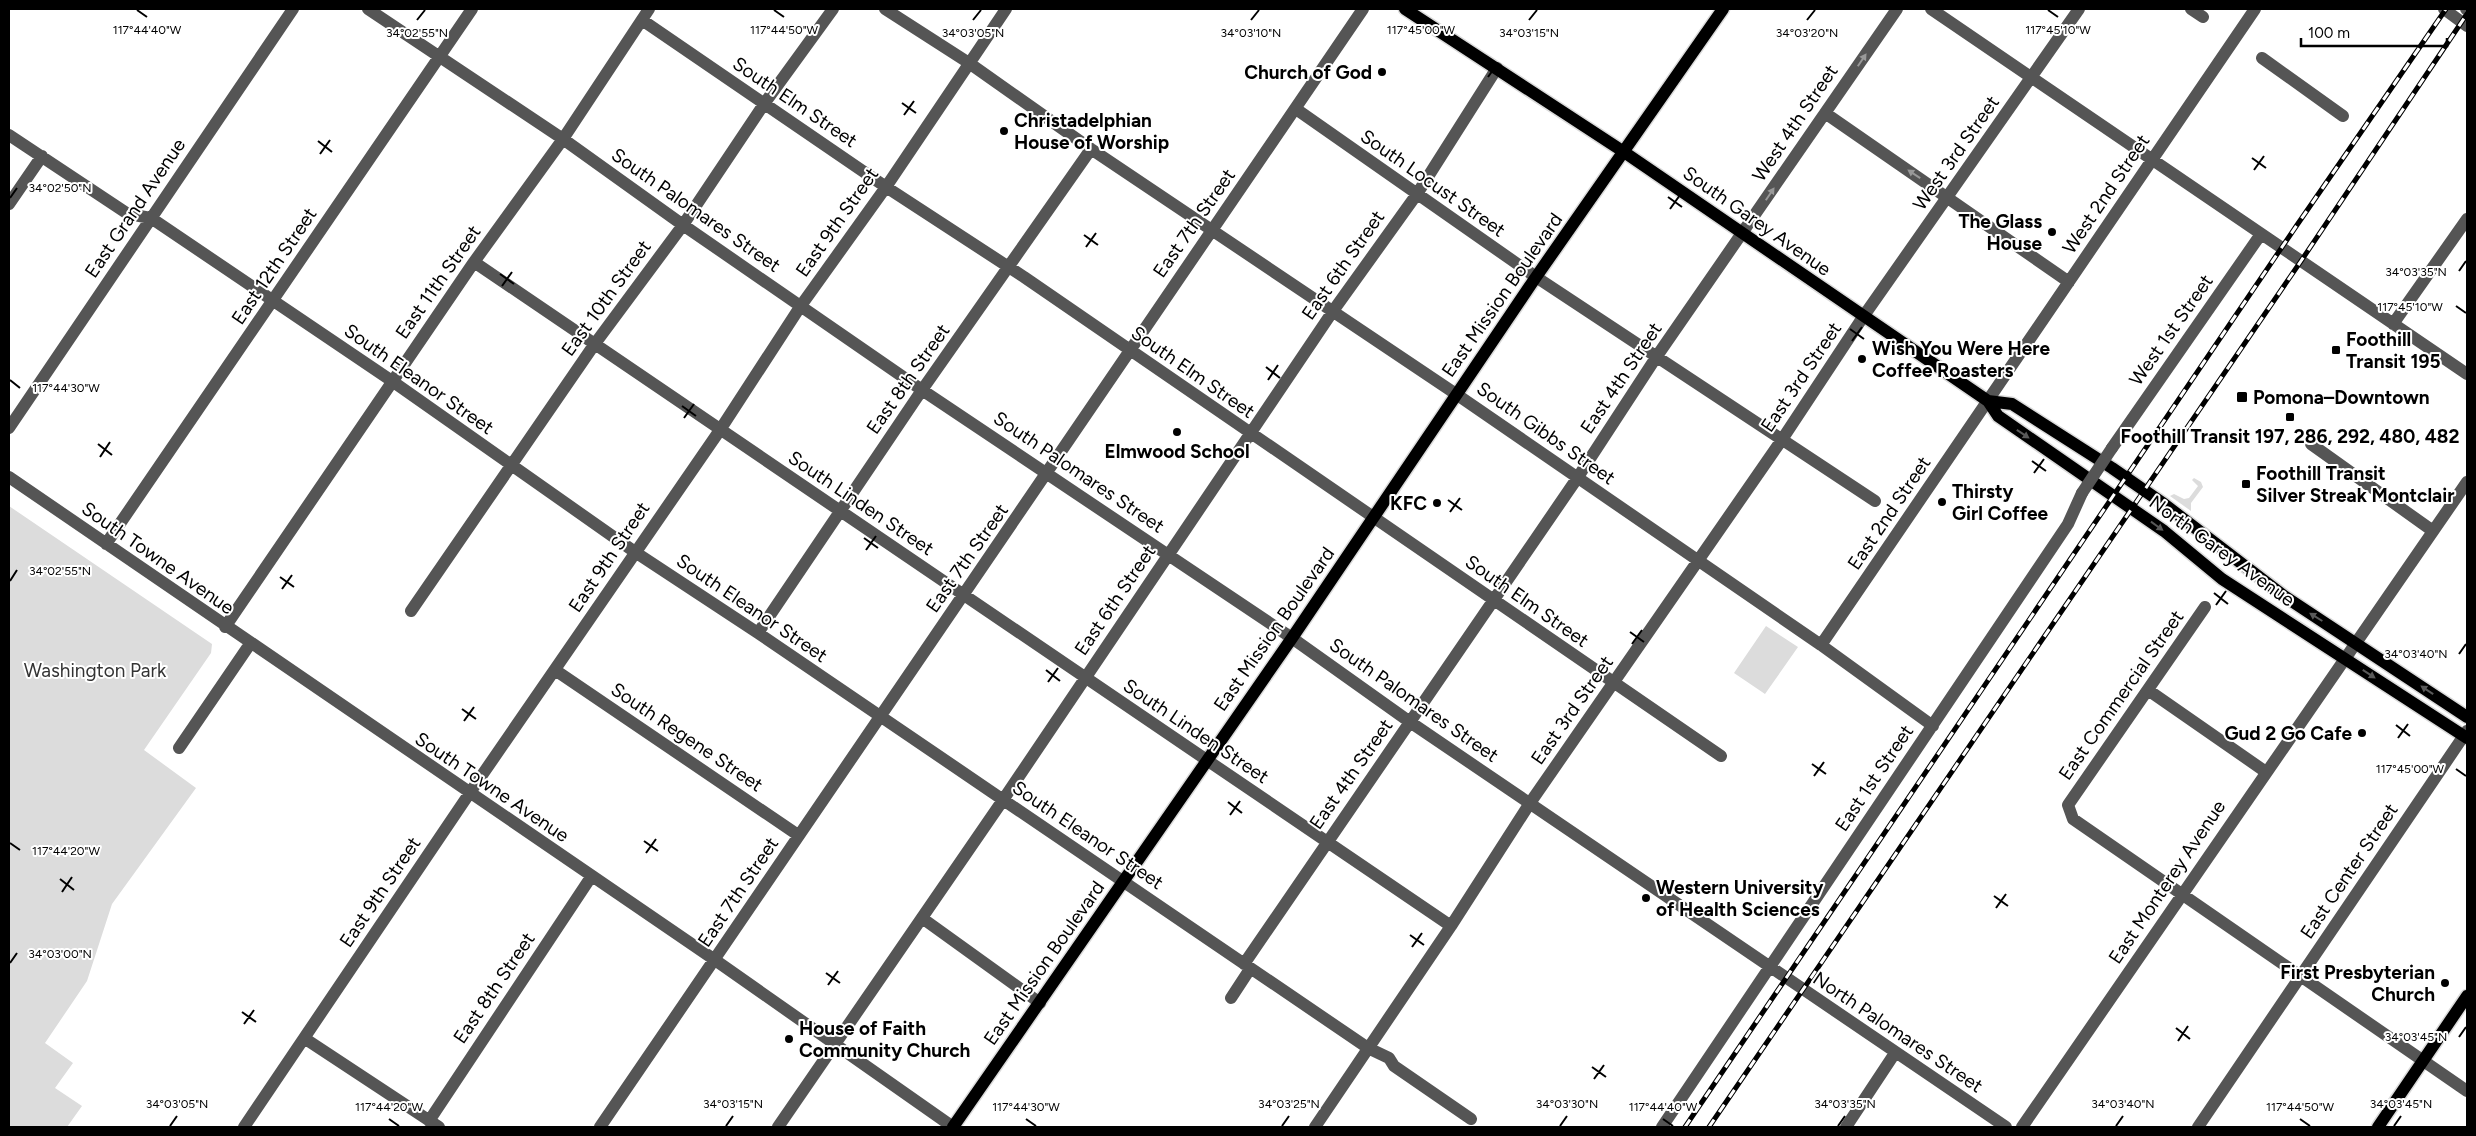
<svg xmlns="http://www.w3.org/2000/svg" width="2476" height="1136" font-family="Figtree,sans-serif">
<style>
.green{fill:#dcdcdc}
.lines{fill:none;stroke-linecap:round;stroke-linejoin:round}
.major-casing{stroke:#dbdbdb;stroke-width:15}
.minor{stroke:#555;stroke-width:12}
.major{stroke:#000;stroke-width:12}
.rail-casing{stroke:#000;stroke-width:5}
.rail{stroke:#fff;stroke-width:3;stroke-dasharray:9;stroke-linecap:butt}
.minor-bridge{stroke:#555;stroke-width:12}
.oneway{fill:#999}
.oneway2{fill:#595959}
.ticks{fill:none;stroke:#000;stroke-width:2}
.poi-dot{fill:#000;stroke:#fff;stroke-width:2}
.labels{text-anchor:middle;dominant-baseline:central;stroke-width:4;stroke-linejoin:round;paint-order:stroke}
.poi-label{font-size:19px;font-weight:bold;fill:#000;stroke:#fff;text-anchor:start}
.street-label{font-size:19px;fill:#000;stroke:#fff}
.park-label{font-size:19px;fill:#333;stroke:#fff}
.ticks-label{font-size:12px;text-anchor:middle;fill:#000;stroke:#fff;stroke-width:4;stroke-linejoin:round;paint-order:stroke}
</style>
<rect width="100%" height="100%" fill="#fff"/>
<!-- green -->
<path class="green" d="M2194,478l7,4 2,5 -12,16v8l-21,-15 4,-2 10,5 5,-1 9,-12 -6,-6z
M9,506l203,138 -1,9 -67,97 52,38 -84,116 -25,77 -42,62 28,20 -18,25 27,18 -15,21h-58z
M1766,626l32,21 -33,47 -31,-21z"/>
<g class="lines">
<!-- major casing -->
<g class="major-casing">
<path id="major" d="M1405,9l219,143 364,249 24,3 100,64 52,36 120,92 183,121
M1988,401l10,15 166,115 58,48 245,159
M953,1127l339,-489 244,-361 187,-268
M2378,1127l89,-131"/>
</g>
<!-- minor -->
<path class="minor" d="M368,9l195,130 120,86 239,165 370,248 118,84 596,405
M885,9l84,54 122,86 365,245 365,251 112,81
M1931,9l536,365
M2191,9l12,8
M2444,9l23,17
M2466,9l1,1
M642,20l244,167 138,90 697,479
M2262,58l81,58
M1296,109l240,168 339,224
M1825,113l244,169
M9,135l119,79 23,4 241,163 243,171 123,81 610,415 21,10 5,8 77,53
M9,204l33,-48
M474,262l977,664
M2393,324l74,-105
M9,428l284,-419
M2311,444l122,87
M2112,448l149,-214
M9,477l706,483 238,167
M106,544l366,-535
M2205,607l-137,198 5,14 394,272
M411,611l183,-266 89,-120 81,-121 69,-95
M225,627l249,-365 89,-123 86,-130
M758,633l164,-243 169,-241
M1821,645l434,-636
M555,670l243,165
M2148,690l118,82
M179,748l71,-104
M922,918l118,85
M1244,964l334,-487 79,-121 240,-347
M1231,998l19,-29
M304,1038l135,89
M429,1121l162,-244
M244,1127l225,-333 251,-364 80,-123 86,-120 120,-178
M600,1127l763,-1118
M778,1127l225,-327 330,-489 84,-117 80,-126
M1315,1127l136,-201 79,-123 251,-362 82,-124 216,-308
M1662,1127l406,-603 14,-31
M1846,1127l49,-74
M2022,1127l445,-645
M2198,1127l269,-396"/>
<!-- major -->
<use href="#major" class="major"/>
<!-- rail casing -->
<g class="rail-casing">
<path id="rail" d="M1685,1127l612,-902 149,-216
M1709,1127l592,-866 166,-247"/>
</g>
<!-- rail -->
<use href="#rail" class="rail"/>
<!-- minor-bridge -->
<path class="minor-bridge" d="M2082,493l30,-45"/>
</g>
<!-- one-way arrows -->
<defs><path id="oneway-solid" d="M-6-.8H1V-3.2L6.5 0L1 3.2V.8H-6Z" transform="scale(1.25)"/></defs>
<g class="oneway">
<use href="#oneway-solid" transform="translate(1862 60) rotate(-56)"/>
<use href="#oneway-solid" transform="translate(1914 174) rotate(-146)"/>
<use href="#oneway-solid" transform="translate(1770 194) rotate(-56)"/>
</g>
<g class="oneway2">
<use href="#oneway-solid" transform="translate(2023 434) rotate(34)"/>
<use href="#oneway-solid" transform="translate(2157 526) rotate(36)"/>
<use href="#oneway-solid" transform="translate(2316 617) rotate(-148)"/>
<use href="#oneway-solid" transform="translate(2369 674) rotate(33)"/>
<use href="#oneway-solid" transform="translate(2427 690) rotate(-146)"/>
</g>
<!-- ticks -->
<path class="ticks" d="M137,10l10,7M774,10l10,7M1411,10l10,7M2048,10l10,7M417,20l8,-10M973,20l8,-10M1251,20l8,-10M1529,20l8,-10M1807,20l8,-10M1486,64l14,11M1488,77l10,-14M902,103l14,10M904,115l10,-14M318,141l14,11M320,154l10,-14M2252,158l14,10M2254,170l10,-14M1668,197l14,10M10,198l7,-10M1670,209l10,-14M1084,235l14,10M1086,247l10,-14M2459,271l7,-10M500,274l14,10M502,286l10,-14M2456,306l10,7M1850,329l14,10M1852,341l10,-14M1266,367l14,11M10,380l10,8M1268,380l10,-15M682,406l14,10M684,418l10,-14M98,444l14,11M100,457l10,-15M2032,461l14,10M2034,473l10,-14M1448,500l14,10M1450,512l10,-14M864,538l14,10M866,550l10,-14M280,577l14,10M10,581l7,-11M282,589l10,-14M2214,593l14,11M2216,605l10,-14M1630,632l14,10M1632,644l10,-14M2459,654l7,-10M1046,670l14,11M1048,682l10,-14M462,709l14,10M464,721l10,-14M2396,725l14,11M2398,738l10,-14M1812,764l14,10M2456,769l10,7M1814,776l10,-14M1228,802l14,11M1230,815l10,-14M644,841l14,10M10,843l10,7M646,853l10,-14M60,879l14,11M62,892l10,-15M1994,896l14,10M1996,908l10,-14M1410,935l14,10M1412,947l10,-14M10,963l7,-10M826,973l14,10M828,985l10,-14M242,1012l14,10M244,1024l10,-14M2176,1028l14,11M2459,1037l7,-10M2178,1041l10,-15M1592,1067l14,10M1594,1079l10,-14M389,1119l10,7M1026,1119l10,7M1663,1119l10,7M2300,1119l10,7M170,1126l7,-10M726,1126l7,-10M1282,1126l7,-10M1560,1126l7,-10M1838,1126l7,-10M2116,1126l7,-10M2394,1126l7,-10"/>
<!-- markers -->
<g class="poi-dot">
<circle cx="1382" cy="72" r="5"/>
<circle cx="1004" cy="131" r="5"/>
<circle cx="2052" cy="232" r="5"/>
<rect x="2331" y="345" width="10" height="10" rx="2.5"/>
<circle cx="1862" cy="359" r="5"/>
<rect x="2236" y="391" width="12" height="12" rx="2.5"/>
<rect x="2285" y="412" width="10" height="10" rx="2.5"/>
<circle cx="1177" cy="432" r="5"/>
<rect x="2241" y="479" width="10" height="10" rx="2.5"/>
<circle cx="1942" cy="502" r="5"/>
<circle cx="1437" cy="503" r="5"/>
<circle cx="2362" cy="733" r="5"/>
<circle cx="1646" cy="898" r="5"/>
<circle cx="2445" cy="983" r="5"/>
<circle cx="789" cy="1039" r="5"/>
</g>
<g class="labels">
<!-- poi labels -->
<g class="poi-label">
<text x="1372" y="72" text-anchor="end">Church of God</text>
<text x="1014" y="120">Christadelphian<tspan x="1014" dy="22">House of Worship</tspan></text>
<text x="2042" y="221" text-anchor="end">The Glass<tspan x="2042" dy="22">House</tspan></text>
<text x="2346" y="339">Foothill<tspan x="2346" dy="22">Transit 195</tspan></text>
<text x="1872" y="348">Wish You Were Here<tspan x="1872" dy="22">Coffee Roasters</tspan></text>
<text x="2253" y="397">Pomona–Downtown</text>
<text x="2290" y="436" text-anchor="middle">Foothill Transit 197, 286, 292, 480, 482</text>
<text x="1177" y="451" text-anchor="middle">Elmwood School</text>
<text x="2256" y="473">Foothill Transit<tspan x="2256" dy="22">Silver Streak Montclair</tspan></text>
<text x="1952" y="491">Thirsty<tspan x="1952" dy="22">Girl Coffee</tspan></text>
<text x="1427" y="503" text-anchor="end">KFC</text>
<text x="2352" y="733" text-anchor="end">Gud 2 Go Cafe</text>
<text x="1656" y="887">Western University<tspan x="1656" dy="22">of Health Sciences</tspan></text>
<text x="2435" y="972" text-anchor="end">First Presbyterian<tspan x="2435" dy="22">Church</tspan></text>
<text x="799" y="1028">House of Faith<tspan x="799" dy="22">Community Church</tspan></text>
</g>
<!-- street labels -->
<g class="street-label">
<text transform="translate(795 102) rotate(34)">South Elm Street</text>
<text transform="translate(1795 123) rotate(-56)">West 4th Street</text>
<text transform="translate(1956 153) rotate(-55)">West 3rd Street</text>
<text transform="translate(1433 183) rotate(35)">South Locust Street</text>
<text transform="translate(2106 194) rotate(-56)">West 2nd Street</text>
<text transform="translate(135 208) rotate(-56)">East Grand Avenue</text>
<text transform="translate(696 210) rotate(35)">South Palomares Street</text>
<text transform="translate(1757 221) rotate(35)">South Garey Avenue</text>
<text transform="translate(837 222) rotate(-55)">East 9th Street</text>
<text transform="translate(1194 223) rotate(-55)">East 7th Street</text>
<text transform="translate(1343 265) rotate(-55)">East 6th Street</text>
<text transform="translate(274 266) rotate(-56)">East 12th Street</text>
<text transform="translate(438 282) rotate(-55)">East 11th Street</text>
<text transform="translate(1502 295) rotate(-55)">East Mission Boulevard</text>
<text transform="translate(606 298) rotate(-54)">East 10th Street</text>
<text transform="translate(2171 330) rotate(-55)">West 1st Street</text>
<text transform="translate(1193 372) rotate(35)">South Elm Street</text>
<text transform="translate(1801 377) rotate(-56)">East 3rd Street</text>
<text transform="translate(1621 378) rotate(-56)">East 4th Street</text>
<text transform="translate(419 379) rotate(35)">South Eleanor Street</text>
<text transform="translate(908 379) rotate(-55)">East 8th Street</text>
<text transform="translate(1546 433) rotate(35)">South Gibbs Street</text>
<text transform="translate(1079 472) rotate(34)">South Palomares Street</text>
<text transform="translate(861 503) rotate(34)">South Linden Street</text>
<text transform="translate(1889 513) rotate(-56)">East 2nd Street</text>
<text transform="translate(2222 551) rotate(36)">North Garey Avenue</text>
<text transform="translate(609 557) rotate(-56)">East 9th Street</text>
<text transform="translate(158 558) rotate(35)">South Towne Avenue</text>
<text transform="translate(967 558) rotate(-55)">East 7th Street</text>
<text transform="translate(1115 600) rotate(-56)">East 6th Street</text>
<text transform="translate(1527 601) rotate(35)">South Elm Street</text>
<text transform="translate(752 608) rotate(34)">South Eleanor Street</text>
<text transform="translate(1274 629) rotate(-55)">East Mission Boulevard</text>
<text transform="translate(2121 695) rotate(-55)">East Commercial Street</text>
<text transform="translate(1414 700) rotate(35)">South Palomares Street</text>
<text transform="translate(1572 710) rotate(-55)">East 3rd Street</text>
<text transform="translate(1196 731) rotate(34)">South Linden Street</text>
<text transform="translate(687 737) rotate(34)">South Regene Street</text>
<text transform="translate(1351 774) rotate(-55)">East 4th Street</text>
<text transform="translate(1874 778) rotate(-56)">East 1st Street</text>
<text transform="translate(492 787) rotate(34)">South Towne Avenue</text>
<text transform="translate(1088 835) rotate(34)">South Eleanor Street</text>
<text transform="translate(2349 871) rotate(-56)">East Center Street</text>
<text transform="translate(2167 882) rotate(-56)">East Monterey Avenue</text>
<text transform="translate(380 892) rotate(-56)">East 9th Street</text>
<text transform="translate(738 892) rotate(-56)">East 7th Street</text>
<text transform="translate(1044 963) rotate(-55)">East Mission Boulevard</text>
<text transform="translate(494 988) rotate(-56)">East 8th Street</text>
<text transform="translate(1898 1032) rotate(34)">North Palomares Street</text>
</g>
<!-- park labels -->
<g class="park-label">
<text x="95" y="670">Washington Park</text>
</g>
</g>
<g class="ticks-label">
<text x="147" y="34">117°44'40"W</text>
<text x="784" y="34">117°44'50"W</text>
<text x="1421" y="34">117°45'00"W</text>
<text x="2058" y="34">117°45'10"W</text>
<text x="973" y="37">34°03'05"N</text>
<text x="1251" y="37">34°03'10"N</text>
<text x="1529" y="37">34°03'15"N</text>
<text x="1807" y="37">34°03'20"N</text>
<text x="417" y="37">34°02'55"N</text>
<text x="60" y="192">34°02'50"N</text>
<text x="2416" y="276">34°03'35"N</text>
<text x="2410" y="311">117°45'10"W</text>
<text x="66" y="392">117°44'30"W</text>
<text x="60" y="575">34°02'55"N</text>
<text x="2416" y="658">34°03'40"N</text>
<text x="2410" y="773">117°45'00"W</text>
<text x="66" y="855">117°44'20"W</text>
<text x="60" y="958">34°03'00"N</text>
<text x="2416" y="1041">34°03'45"N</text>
<text x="177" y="1108">34°03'05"N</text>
<text x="733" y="1108">34°03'15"N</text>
<text x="1289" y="1108">34°03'25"N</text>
<text x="1567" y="1108">34°03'30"N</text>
<text x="1845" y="1108">34°03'35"N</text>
<text x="2123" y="1108">34°03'40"N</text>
<text x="2401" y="1108">34°03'45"N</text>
<text x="389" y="1111">117°44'20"W</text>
<text x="1026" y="1111">117°44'30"W</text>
<text x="1663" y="1111">117°44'40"W</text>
<text x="2300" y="1111">117°44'50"W</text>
</g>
<!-- border -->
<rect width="2476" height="1136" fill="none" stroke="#000000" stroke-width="20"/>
<!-- scale -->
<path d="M2301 38v8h146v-8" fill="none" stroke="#000000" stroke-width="2.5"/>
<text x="2308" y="38" font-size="15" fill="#000000" stroke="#ffffff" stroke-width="4" paint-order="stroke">100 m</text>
</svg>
